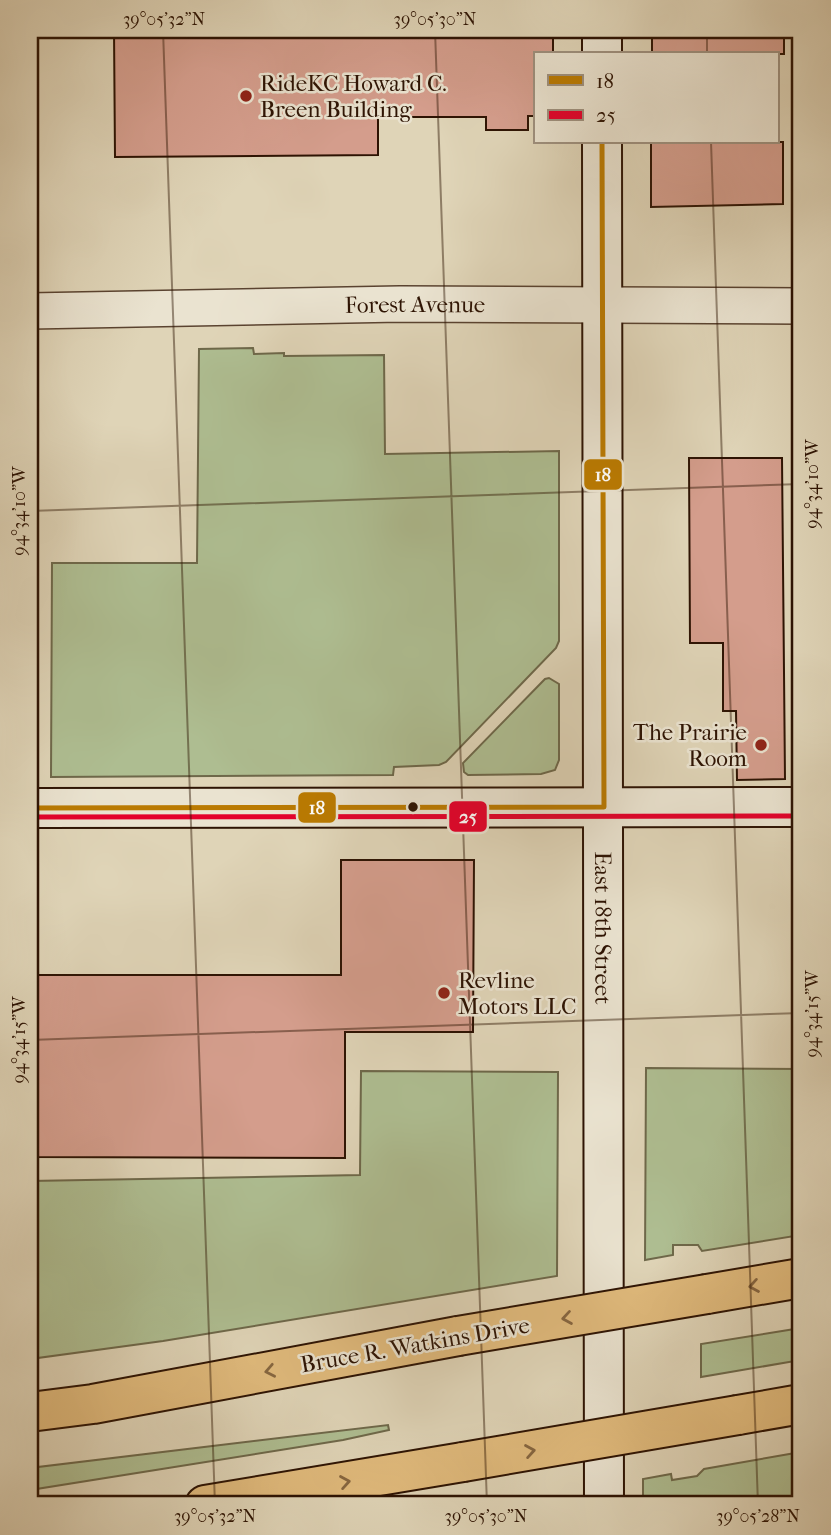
<svg xmlns="http://www.w3.org/2000/svg" width="831" height="1535" font-family="'IM FELL French Canon',serif">
<style>
.green{fill:#aebd91;stroke:#6e684a;stroke-width:2}
.building{fill:#d49d8c;stroke:#2d1303;stroke-width:2}
.lines{fill:none;stroke-linecap:round;stroke-linejoin:round}
.minor-casing{stroke:#5a4330;stroke-width:38}
.secondary-casing{stroke:#2d1303;stroke-width:42}
.motorway-casing{stroke:#2d1303;stroke-width:42}
.minor{stroke:#eae3d0;stroke-width:35}
.secondary{stroke:#eae3d0;stroke-width:38}
.motorway{stroke:#e0ba7c;stroke-width:38}
.motorway-bridge-casing{stroke:#2d1303;stroke-width:42;stroke-linecap:butt}
.motorway-bridge{stroke:#e0ba7c;stroke-width:38}
.bus-1-casing{stroke:#eae3d0;stroke-width:10}
.bus-2-casing{stroke:#eae3d0;stroke-width:10}
.bus-1{stroke:#ba7a01;stroke-width:5}
.bus-2{stroke:#e4002b;stroke-width:5}
.oneway{stroke:#866640}
.ticks{fill:none;stroke:#2d1303;stroke-width:2;stroke-opacity:0.45}
.poi-dot{fill:#8f2418;stroke:#eae3d0;stroke-width:2.5}
.bus-dot{fill:#2d1303;stroke:#eae3d0;stroke-width:2.5}
.labels{text-anchor:middle;dominant-baseline:central;stroke-width:5;stroke-linejoin:round;paint-order:stroke}
.poi-label{font-size:23px;fill:#2d1303;stroke:#eae3d0;text-anchor:start}
.street-label{font-size:23px;fill:#2d1303;stroke:#eae3d0}
.line-badge{stroke:#eae3d0;stroke-width:2.5}
.badge-label{font-size:19px;text-anchor:middle;font-weight:bold;fill:#fff}
.neatline{fill:none;stroke:#2d1303;stroke-width:2.5}
.ticks-label{font-size:18px;text-anchor:middle;fill:#2d1303}
</style>
<rect width="100%" height="100%" fill="#dfd4b7"/>
<filter id="stains"><feTurbulence type="fractalNoise" baseFrequency=".00286" numOctaves="4"/><feColorMatrix values="0 0 0 0 .2 0 0 0 0 .09 0 0 0 0 .02 0 0 0 .5 -.17"/></filter>
<radialGradient id="worn" r=".72"><stop offset=".6" stop-color="#630" stop-opacity="0"/><stop offset="1" stop-color="#630" stop-opacity=".3"/></radialGradient>
<!-- green -->
<path class="green" d="M253,348l1,6 30,-1v3l100,-1 1,99 174,-3v190l-3,7 -110,114 -7,3 -45,2 -1,8 -342,2 1,-214h145l2,-214z
M549,678l10,6v76l-4,10 -14,4 -73,1 -4,-3 -1,-9 82,-84z
M646,1068l155,1v166l-99,16 -4,-6h-25v10l-28,5z
M361,1071l197,1 -1,204 -394,65 -133,18v-178l330,-6z
M801,1328v32l-100,17v-33z
M388,1425l1,5 -46,10 -313,50v-22z
M801,1452v53h-158v-26l28,-5 1,6 25,-4 7,-7z"/>
<!-- building -->
<path class="building" d="M114,30h439v24h-18v62h-7v14h-42v-13h-108v38l-263,2z
M652,30h132v24h-132z
M651,142h132v62l-132,3z
M689,458h93l3,321 -48,1 -1,-69h-13v-68h-33z
M341,860h133l-1,172h-128v126l-315,-1v-182h311z"/>
<g class="lines">
<!-- minor casing -->
<g class="minor-casing">
<g id="minor">
<path id="s1" d="M30,311l370,-7 401,2"/>
</g>
</g>
<!-- secondary casing -->
<g class="secondary-casing">
<g id="secondary">
<path d="M602,30v24"/>
<path id="s2" d="M602,142l2,1363"/>
<path d="M30,808l771,-1"/>
</g>
</g>
<!-- motorway casing -->
<g class="motorway-casing">
<path id="motorway" d="M707,1294l94,-16
M30,1412l63,-8 365,-68
M738,1415l63,-11
M205,1505l258,-43"/>
</g>
<!-- minor -->
<use href="#minor" class="minor"/>
<!-- secondary -->
<use href="#secondary" class="secondary"/>
<!-- motorway -->
<use href="#motorway" class="motorway"/>
<!-- motorway-bridge casing -->
<g class="motorway-bridge-casing">
<path id="motorway-bridge" d="M458,1336l249,-42
M463,1462l275,-47"/>
</g>
<!-- motorway-bridge -->
<use href="#motorway-bridge" class="motorway-bridge"/>
<!-- bus-1 casing -->
<g class="bus-1-casing">
<path id="bus-1" d="M602,142l2,665
M30,808l574,-1"/>
</g>
<!-- bus-2 casing -->
<g class="bus-2-casing">
<path id="bus-2" d="M30,817l771,-1"/>
</g>
<!-- bus-1 -->
<use href="#bus-1" class="bus-1"/>
<!-- bus-2 -->
<use href="#bus-2" class="bus-2"/>
</g>
<!-- one-way arrows -->
<defs><path id="oneway-chevron" d="M-2-3.5L2.5 0L-2 3.5" fill="none" stroke-width="1.6" stroke-linecap="round" stroke-linejoin="round" transform="scale(1.75)"/></defs>
<g class="oneway">
<use href="#oneway-chevron" transform="translate(754 1286) rotate(170)"/>
<use href="#oneway-chevron" transform="translate(567 1318) rotate(171)"/>
<use href="#oneway-chevron" transform="translate(270 1371) rotate(169)"/>
<use href="#oneway-chevron" transform="translate(530 1451) rotate(-10)"/>
<use href="#oneway-chevron" transform="translate(345 1482) rotate(-10)"/>
</g>
<!-- ticks -->
<path class="ticks" d="M163,30l52,1475M435,30l52,1475M707,30v24M711,142l47,1363M30,511l771,-27M30,1040l771,-27"/>
<!-- markers -->
<g class="poi-dot">
<circle cx="246" cy="96" r="7"/>
<circle cx="761" cy="745" r="7"/>
<circle cx="444" cy="993" r="7"/>
</g>
<circle class="bus-dot" cx="413" cy="807" r="6"/>
<g class="labels">
<!-- poi labels -->
<g class="poi-label">
<text x="260" y="83">RideKC Howard C.<tspan x="260" dy="26">Breen Building</tspan></text>
<text x="747" y="732" text-anchor="end">The Prairie<tspan x="747" dy="26">Room</tspan></text>
<text x="458" y="980">Revline<tspan x="458" dy="26">Motors LLC</tspan></text>
</g>
<!-- street labels -->
<g class="street-label">
<text stroke="none"><textPath href="#s1" startOffset="385">Forest Avenue</textPath></text>
<text stroke="none"><textPath href="#s2" startOffset="786">East 18th Street</textPath></text>
<text transform="translate(415 1345) rotate(-10)">Bruce R. Watkins Drive</text>
</g>
</g>
<g class="line-badge">
<rect x="583" y="458" width="40" height="33" rx="7" fill="#ba7a01"/>
<rect x="297" y="791" width="40" height="33" rx="7" fill="#ba7a01"/>
<rect x="448" y="800" width="40" height="33" rx="7" fill="#e4002b"/>
</g>
<g class="badge-label">
<text x="603" y="481">18</text>
<text x="317" y="814">18</text>
<text x="468" y="823">25</text>
</g>
<!-- margin -->
<rect width="831" height="1535" fill="none" stroke="#dfd4b7" stroke-width="77"/>
<!-- legend -->
<rect x="534" y="52" width="245" height="91" fill="#eae3d0" stroke="#9e907e" stroke-width="2"/>
<rect x="548" y="75" width="35" height="10" fill="#ba7a01" stroke="#9e907e" stroke-width="2"/>
<text x="596" y="88" font-size="21" fill="#2d1303">18</text>
<rect x="548" y="110" width="35" height="10" fill="#e4002b" stroke="#9e907e" stroke-width="2"/>
<text x="596" y="122" font-size="21" fill="#2d1303">25</text>
<rect x="38" y="38" width="754" height="1458" class="neatline"/>
<g class="ticks-label">
<text x="164" y="25">39°05'32"N</text>
<text x="435" y="25">39°05'30"N</text>
<text transform="translate(812 484) rotate(-90)" y="6">94°34'10"W</text>
<text transform="translate(19 511) rotate(-90)" y="6">94°34'10"W</text>
<text transform="translate(812 1014) rotate(-90)" y="6">94°34'15"W</text>
<text transform="translate(19 1040) rotate(-90)" y="6">94°34'15"W</text>
<text x="215" y="1522">39°05'32"N</text>
<text x="486" y="1522">39°05'30"N</text>
<text x="758" y="1522">39°05'28"N</text>
</g>
<rect width="100%" height="100%" filter="url(#stains)"/>
<rect width="100%" height="100%" fill="url(#worn)"/>
</svg>
